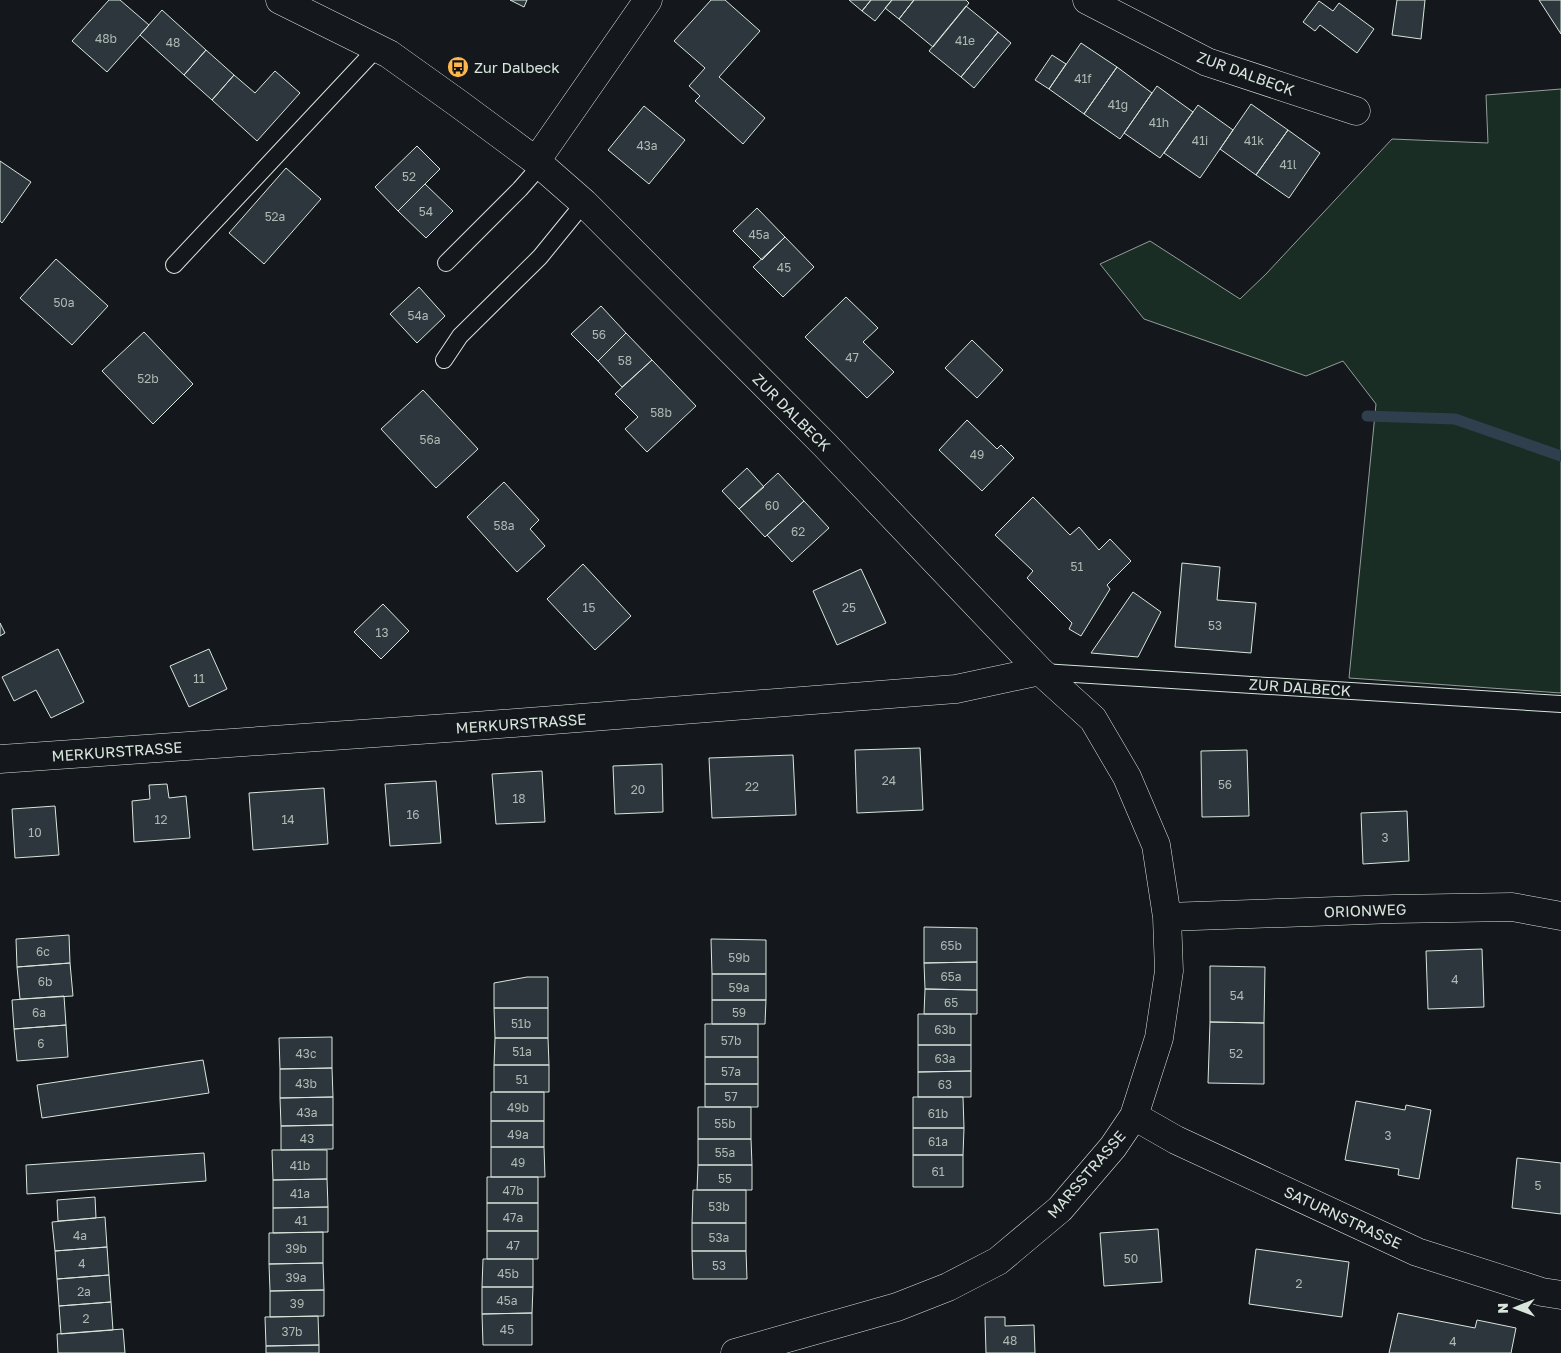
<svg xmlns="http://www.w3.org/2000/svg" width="1561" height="1353" font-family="'Golos Text',sans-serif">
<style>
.green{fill:#1a2d24;stroke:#939e99}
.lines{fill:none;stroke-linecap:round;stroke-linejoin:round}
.stream{stroke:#2f3f4d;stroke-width:11}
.building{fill:#2c363c;stroke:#d8e6dc}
.lane-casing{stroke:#d8e6dc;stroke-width:18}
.street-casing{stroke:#d8e6dc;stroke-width:29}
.lane{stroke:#14181c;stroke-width:16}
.street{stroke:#14181c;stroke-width:28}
.labels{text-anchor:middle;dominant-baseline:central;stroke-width:4;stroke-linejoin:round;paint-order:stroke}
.number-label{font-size:12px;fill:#adbab4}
.poi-label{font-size:15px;fill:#d8e6dc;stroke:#14181c;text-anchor:start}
.street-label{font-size:15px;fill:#d8e6dc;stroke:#14181c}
</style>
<rect width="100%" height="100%" fill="#14181c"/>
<!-- green -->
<path class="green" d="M1561,89v604l-212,-15 27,-274 -33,-43 -37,15 -162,-57 -44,-55 50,-23 90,58 26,-25 126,-135 96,4 -2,-48z"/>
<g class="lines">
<!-- stream -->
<path class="stream" d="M1367,416l88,3 106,37"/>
</g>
<!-- building -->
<path class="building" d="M109,0h11l29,25 -42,47 -35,-31z
M510,0h17l-3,7z
M711,0h14l35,31 -41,46 46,41 -22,26 -48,-43 5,-5 -11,-10 16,-18 -31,-27z
M849,0h22l-9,11z
M871,0h21l-17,21 -13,-10z
M892,0h22l-15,19 -14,-11z
M914,0h52l3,3 -36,44 -34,-28z
M1397,0h28l-4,39 -29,-4z
M1539,0h22v34z
M1319,1l14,10 6,-8 35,26 -17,24 -37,-28 -5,6 -12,-9z
M966,6l32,26 -37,45 -32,-26z
M162,10l44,40 -22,25 -44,-40z
M998,32l13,11 -37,45 -13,-11z
M1081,43l36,24 -33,47 -35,-25z
M206,50l28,25 -22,25 -28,-25z
M1052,55l14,9 -17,25 -14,-9z
M1117,67l35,26 -32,46 -36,-25z
M275,71l25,22 -43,48 -45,-41 22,-25 21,18z
M1157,86l36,26 -33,46 -36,-25z
M1251,104l37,26 -32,45 -36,-26z
M1198,105l35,25 -33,48 -36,-25z
M644,106l41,34 -36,44 -41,-34z
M1288,130l32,23 -31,45 -33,-23z
M417,146l23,23 -42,42 -23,-24z
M0,161l31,21 -29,41 -2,-2z
M286,168l35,31 -57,65 -35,-31z
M425,184l28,27 -27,27 -28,-27z
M757,208l28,29 -23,23 -29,-29z
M785,237l29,30 -31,30 -30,-30z
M56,259l52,47 -36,39 -52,-47z
M419,287l26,29 -28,27 -27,-29z
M846,297l32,31 -15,14 31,30 -27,26 -62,-61z
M601,306l25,27 -28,28 -27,-27z
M144,332l49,52 -40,40 -51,-53z
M626,333l26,27 -30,27 -24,-26z
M972,340l31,30 -26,28 -32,-30z
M652,360l44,46 -49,46 -22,-23 13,-12 -23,-23z
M423,390l55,59 -42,39 -55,-59z
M967,420l30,29 4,-4 13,13 -32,33 -43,-41z
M747,468l17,19 -25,22 -17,-18z
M778,473l26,28 -39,36 -26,-28z
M504,482l35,38 -9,9 15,17 -28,26 -50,-55z
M1033,497l37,38 9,-8 20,23 11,-11 21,22 -24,24 3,4 -29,47 -12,-7 3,-6 -45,-45 6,-7 -38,-36z
M804,501l25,27 -37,34 -25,-27z
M1182,563l38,4 -3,33 39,3 -5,50 -76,-6z
M583,564l48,52 -36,34 -48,-51z
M861,569l25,54 -49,22 -24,-54z
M1133,592l28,20 -23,45 -47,-4z
M383,604l26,27 -28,28 -27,-27z
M0,623l5,10 -5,3z
M58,649l26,53 -33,16 -15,-28 -22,11 -12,-24z
M209,649l18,40 -38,18 -19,-41z
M920,748l3,62 -66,3 -2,-63z
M1247,750l2,66 -47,1 -1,-66z
M793,755l3,60 -84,3 -3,-60z
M662,764l1,48 -48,2 -2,-48z
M542,771l3,51 -49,2 -4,-50z
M436,781l5,62 -51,3 -5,-62z
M167,784l2,14 17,-2 4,42 -56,4 -2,-41 18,-2 -1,-14z
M324,788l4,56 -75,6 -4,-57z
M55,806l4,49 -44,3 -3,-49z
M1407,811l2,50 -46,3 -2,-51z
M924,927l53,1v34l-53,1z
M69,935l1,28 -53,4 -1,-28z
M711,939l55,1v34h-54z
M1482,949l2,58 -56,2 -2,-58z
M977,962v28l-52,-1 -1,-26z
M70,963l3,33 -53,3 -3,-32z
M1210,966l55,1 -1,56 -54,-1z
M712,974h54v26h-54z
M527,977h21v31h-54v-25z
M925,989l52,1v24h-53z
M64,996l2,29 -52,4 -2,-29z
M712,1000h54l-1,24h-53z
M494,1008h54v30h-53z
M918,1014h53v31h-53z
M1210,1022l54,1v61l-56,-1z
M705,1024h53v33h-53z
M66,1025l2,32 -51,4 -3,-32z
M332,1037v31l-52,1 -1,-31z
M495,1038h53l1,27h-55z
M918,1045h53v26l-53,1z
M705,1057h53v27h-53z
M203,1060l6,33 -167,25 -5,-33z
M494,1065h55v27h-55z
M332,1068l1,29 -53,1v-29z
M971,1071v26h-53v-25z
M705,1084h53v23h-53z
M491,1092h53v29h-53z
M333,1097v28l-52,1 -1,-28z
M913,1097h50l1,31h-51z
M1356,1101l49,9 1,-5 25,5 -12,69 -21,-4 1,-6 -54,-9z
M698,1107h53v32h-53z
M491,1121h53v26h-53z
M333,1125v24l-52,1v-24z
M913,1128h51l-1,27h-50z
M698,1139h53l1,26h-54z
M491,1147h53l1,30h-54z
M272,1150h55v29l-54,1z
M204,1153l2,28 -179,13 -1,-29z
M913,1155h50v32h-50z
M1517,1158l44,5v51l-49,-6z
M698,1165h54v25h-55z
M487,1177h51v26h-51z
M327,1179l1,28 -55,1v-28z
M693,1190h53v33h-54z
M95,1197l1,21 -38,3 -1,-21z
M487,1203h51v28h-51z
M328,1207v25l-55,1v-25z
M105,1217l2,30 -52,4 -3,-29z
M692,1223h54v28h-54z
M1158,1229l4,53 -58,4 -4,-53z
M487,1231h51v28h-51z
M323,1232v31l-54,1v-31z
M107,1247l2,28 -52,4 -2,-28z
M1256,1249l93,13 -7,55 -93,-13z
M692,1251h54l1,28h-54z
M483,1259h50v28h-51z
M323,1263l1,27 -54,1 -1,-27z
M109,1275l2,27 -52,4 -2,-27z
M482,1287h51l-1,26 -50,1z
M324,1290v26l-54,1v-26z
M111,1302l2,28 -52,4 -2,-28z
M532,1313v32h-49l-1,-31z
M1398,1313l77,15 2,-8 39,8 -5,25h-122z
M318,1316l1,29 -53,1 -1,-29z
M985,1317h20v9l29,-1 1,28h-49z
M123,1329l2,24h-67l-1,-19z
M319,1345v8h-53v-7z"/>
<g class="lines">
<!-- lane casing -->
<g class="lane-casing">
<path id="lane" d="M446,263l74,-74 21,-24
M174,265l203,-217
M444,360l16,-24 80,-79 44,-54
M1042,672l519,32"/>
</g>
<!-- street casing -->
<g class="street-casing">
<path id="street" d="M280,0l109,54 70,50 77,57 48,42 241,242 215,226 53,48 34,58 29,68 11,72 2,54 -10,67 -25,78 -21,31 -53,62 -62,52 -50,26 -51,20 -162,46
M1087,0l120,62 149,49
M536,161l112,-161
M0,759l462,-32 494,-38 84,-18
M1167,917l227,-8 118,-2 49,9
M1134,1116l42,24 241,112 125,40 19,3"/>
</g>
<!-- lane -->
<use href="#lane" class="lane"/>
<!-- street -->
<use href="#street" class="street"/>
</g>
<!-- icons -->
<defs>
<g id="bus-disc" transform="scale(1.125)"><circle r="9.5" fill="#ffb74d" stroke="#14181c"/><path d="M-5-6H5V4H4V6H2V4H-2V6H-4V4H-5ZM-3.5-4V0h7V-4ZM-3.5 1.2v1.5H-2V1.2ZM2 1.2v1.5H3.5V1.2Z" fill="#111"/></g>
</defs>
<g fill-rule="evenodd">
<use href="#bus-disc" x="458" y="67"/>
</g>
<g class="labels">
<!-- number labels -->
<g class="number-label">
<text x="106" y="38">48b</text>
<text x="965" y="40">41e</text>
<text x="173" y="42">48</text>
<text x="1083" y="78">41f</text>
<text x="1118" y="104">41g</text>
<text x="1159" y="122">41h</text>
<text x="1200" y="140">41i</text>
<text x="1254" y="140">41k</text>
<text x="647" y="145">43a</text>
<text x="1288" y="164">41l</text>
<text x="409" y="176">52</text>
<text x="426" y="211">54</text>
<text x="275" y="216">52a</text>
<text x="759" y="234">45a</text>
<text x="784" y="267">45</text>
<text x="64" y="302">50a</text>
<text x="418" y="315">54a</text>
<text x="599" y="334">56</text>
<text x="852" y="357">47</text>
<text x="625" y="360">58</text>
<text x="148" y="378">52b</text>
<text x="661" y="412">58b</text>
<text x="430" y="439">56a</text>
<text x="977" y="454">49</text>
<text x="772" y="505">60</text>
<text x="504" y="525">58a</text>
<text x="798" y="531">62</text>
<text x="1077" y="566">51</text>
<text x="589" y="607">15</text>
<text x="849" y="607">25</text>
<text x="1215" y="625">53</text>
<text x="382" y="632">13</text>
<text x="199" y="678">11</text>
<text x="889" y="780">24</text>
<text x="1225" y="784">56</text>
<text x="752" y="786">22</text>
<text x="638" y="789">20</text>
<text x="519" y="798">18</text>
<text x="413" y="814">16</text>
<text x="161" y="819">12</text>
<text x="288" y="819">14</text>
<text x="35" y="832">10</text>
<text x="1385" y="837">3</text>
<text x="951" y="945">65b</text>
<text x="43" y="951">6c</text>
<text x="739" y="957">59b</text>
<text x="951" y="976">65a</text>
<text x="1455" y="979">4</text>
<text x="45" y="981">6b</text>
<text x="739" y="987">59a</text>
<text x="1237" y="995">54</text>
<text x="951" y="1002">65</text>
<text x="39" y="1012">6a</text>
<text x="739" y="1012">59</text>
<text x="521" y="1023">51b</text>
<text x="945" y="1029">63b</text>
<text x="731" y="1040">57b</text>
<text x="41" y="1043">6</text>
<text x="522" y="1051">51a</text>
<text x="306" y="1053">43c</text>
<text x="1236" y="1053">52</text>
<text x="945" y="1058">63a</text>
<text x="731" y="1071">57a</text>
<text x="522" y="1079">51</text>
<text x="306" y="1083">43b</text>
<text x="945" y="1084">63</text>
<text x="731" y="1096">57</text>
<text x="518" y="1107">49b</text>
<text x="307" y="1112">43a</text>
<text x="938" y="1113">61b</text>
<text x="725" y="1123">55b</text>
<text x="518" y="1134">49a</text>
<text x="1388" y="1135">3</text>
<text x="307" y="1138">43</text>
<text x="938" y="1141">61a</text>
<text x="725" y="1152">55a</text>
<text x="518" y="1162">49</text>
<text x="300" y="1165">41b</text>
<text x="938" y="1171">61</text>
<text x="725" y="1178">55</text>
<text x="1538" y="1185">5</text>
<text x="513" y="1190">47b</text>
<text x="300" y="1193">41a</text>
<text x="719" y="1206">53b</text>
<text x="513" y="1217">47a</text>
<text x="301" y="1220">41</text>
<text x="80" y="1235">4a</text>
<text x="719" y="1237">53a</text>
<text x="513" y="1245">47</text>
<text x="296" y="1248">39b</text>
<text x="1131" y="1258">50</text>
<text x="82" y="1263">4</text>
<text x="719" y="1265">53</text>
<text x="508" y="1273">45b</text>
<text x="296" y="1277">39a</text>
<text x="1299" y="1283">2</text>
<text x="84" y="1291">2a</text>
<text x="507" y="1300">45a</text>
<text x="297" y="1303">39</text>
<text x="86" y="1318">2</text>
<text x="507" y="1329">45</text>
<text x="292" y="1331">37b</text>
<text x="1010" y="1340">48</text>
<text x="1453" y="1341">4</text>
</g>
<!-- poi labels -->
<g class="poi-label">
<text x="474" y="67">Zur Dalbeck</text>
</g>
<!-- street labels -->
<g class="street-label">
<text transform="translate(1246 73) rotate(20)">ZUR DALBECK</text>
<text transform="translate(792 412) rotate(45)">ZUR DALBECK</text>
<text transform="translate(1300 687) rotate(4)">ZUR DALBECK</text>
<text transform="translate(521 723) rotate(-4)">MERKURSTRASSE</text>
<text transform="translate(117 751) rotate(-4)">MERKURSTRASSE</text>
<text transform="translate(1365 910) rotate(-2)">ORIONWEG</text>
<text transform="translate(1086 1174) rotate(-49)">MARSSTRASSE</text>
<text transform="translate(1343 1217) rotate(25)">SATURNSTRASSE</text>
</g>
</g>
<!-- north arrow -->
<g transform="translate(1516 1308) rotate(269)" stroke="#14181c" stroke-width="4" paint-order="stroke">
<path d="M0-4L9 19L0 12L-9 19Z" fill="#d8e6dc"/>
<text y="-8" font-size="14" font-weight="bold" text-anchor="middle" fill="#d8e6dc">N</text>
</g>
</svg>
